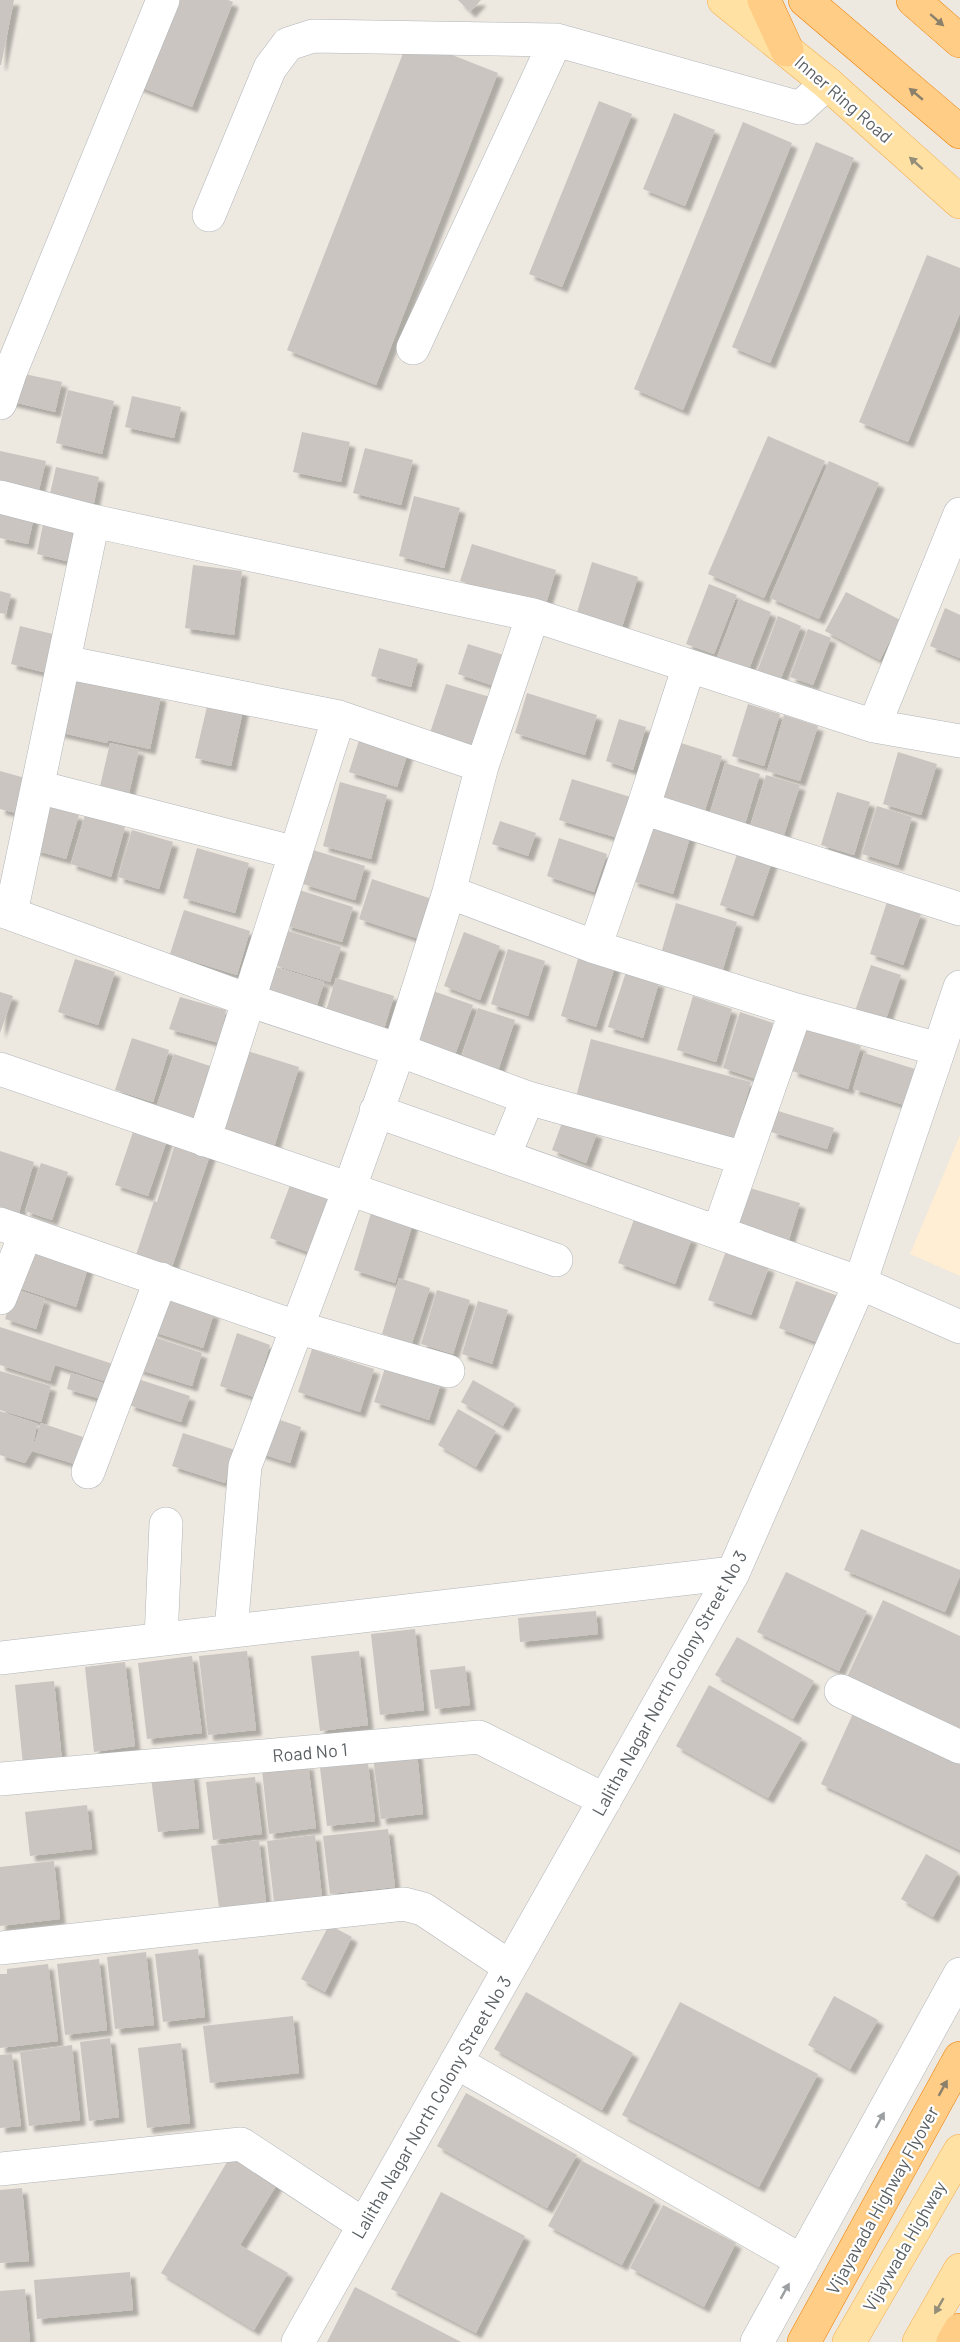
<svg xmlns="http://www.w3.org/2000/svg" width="960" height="2342" font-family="Barlow,sans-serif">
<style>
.commercial{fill:#ffeed3}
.building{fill:#cac5c0;filter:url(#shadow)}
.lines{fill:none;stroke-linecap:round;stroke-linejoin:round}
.minor-casing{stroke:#b1b5b9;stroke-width:34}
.major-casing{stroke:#f6ad50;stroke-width:34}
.highway-casing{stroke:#ed7e00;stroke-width:34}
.minor{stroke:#fff;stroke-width:33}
.major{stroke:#ffe2a3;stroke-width:33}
.highway{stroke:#ffcd85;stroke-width:33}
.oneway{fill:#8b806c}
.oneway2{fill:#938d79}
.oneway3{fill:#9b9fa1}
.labels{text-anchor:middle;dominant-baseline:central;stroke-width:4.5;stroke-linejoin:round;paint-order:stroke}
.street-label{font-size:18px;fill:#595f62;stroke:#fff}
</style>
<defs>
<filter id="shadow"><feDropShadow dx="5.5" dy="5.5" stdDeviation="1.5" flood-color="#0004"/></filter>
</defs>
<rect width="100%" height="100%" fill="#ede8e0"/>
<!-- commercial -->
<path class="commercial" d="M960,1135v141l-50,-22z"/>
<!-- building -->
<path class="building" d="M0,0h14l-13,65h-1z
M165,0h63l5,2 -41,105 -60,-23z
M458,0h23l-11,12z
M409,38l89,35 -122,312 -89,-35z
M599,101l33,13 -70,173 -33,-13z
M674,113l41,17 -30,76 -42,-17z
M743,122l49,21 -109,267 -49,-21z
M816,142l38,16 -84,205 -38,-16z
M927,255l33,13v45l-52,129 -49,-20z
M15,372l47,10 -7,30 -46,-11z
M68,390l46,11 -12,53 -46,-11z
M132,396l49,11 -7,31 -49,-11z
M302,432l48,10 -9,40 -48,-10z
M768,436l57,25 -61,137 -56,-24z
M365,448l48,12 -12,45 -48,-12z
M0,451l46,10 -8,33 -38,-9z
M829,461l50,22 -60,136 -49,-21z
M56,467l43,10 -6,31 -44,-10z
M414,496l46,12 -16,60 -45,-12z
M0,504l35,8 -7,32 -28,-6z
M44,519l39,9 -8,35 -38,-9z
M472,544l84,26 -11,37 -85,-26z
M592,562l46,15 -17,53 -45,-14z
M193,565l49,6 -8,64 -49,-7z
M709,584l28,11 -23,59 -28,-10z
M0,591l11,3 -5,20 -6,-1z
M846,592l54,28 -20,40 -55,-29z
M739,599l32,13 -22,57 -32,-12z
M945,608l15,7v43l-30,-12z
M778,616l23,10 -21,55 -23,-9z
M20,626l45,11 -10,38 -44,-11z
M808,629l23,9 -18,47 -23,-8z
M468,644l39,12 -10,31 -39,-13z
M379,648l39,11 -7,28 -40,-11z
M71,675l90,21 -11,53 -42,-9 -1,3 -49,-11z
M446,684l44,13 -18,56 -44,-14z
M527,693l70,22 -12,40 -70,-22z
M209,698l35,8 -13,60 -36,-8z
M748,704l32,10 -16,52 -32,-10z
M784,715l34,11 -18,55 -33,-10z
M619,719l27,8 -13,43 -27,-9z
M360,737l48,15 -11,35 -48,-15z
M110,743l29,7 -12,52 -29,-7z
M681,743l41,13 -17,54 -41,-13z
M898,752l39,12 -16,51 -38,-11z
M725,763l35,11 -18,60 -35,-11z
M0,771l25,7 -9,35 -16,-4z
M766,775l34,10 -18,56 -33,-11z
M572,779l65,20 -13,41 -65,-20z
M340,782l47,13 -16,64 -48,-13z
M837,792l33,10 -16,53 -33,-10z
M47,806l32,9 -13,44 -32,-9z
M877,806l35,11 -14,48 -36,-11z
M85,815l40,12 -14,50 -40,-13z
M500,821l36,12 -8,23 -36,-12z
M650,822l41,12 -18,60 -41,-13z
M132,830l41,12 -14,47 -41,-12z
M559,838l48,16 -13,38 -47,-16z
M197,848l52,15 -14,50 -52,-15z
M739,848l34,11 -20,57 -33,-11z
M313,850l52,16 -10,34 -52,-16z
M372,879l63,21 -13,40 -63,-21z
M296,889l57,18 -11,35 -57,-17z
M887,902l34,12 -18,51 -33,-11z
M676,903l61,19 -17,57 -61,-19z
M184,910l66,21 -13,44 -67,-21z
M285,930l56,17 -11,35 -56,-17z
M464,932l36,14 -20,54 -36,-14z
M508,949l37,12 -17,55 -37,-12z
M580,952l36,11 -20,64 -35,-11z
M75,959l40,13 -17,53 -40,-13z
M871,965l30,10 -17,50 -30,-11z
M273,966l51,16 -9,30 -51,-16z
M626,972l33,10 -16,56 -35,-11z
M336,978l58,18 -11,36 -58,-18z
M433,991l40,14 -22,61 -39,-14z
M0,992l13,4 -13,37z
M693,996l39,13 -16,53 -39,-12z
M180,997l46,13 -7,33 -50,-14z
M478,1008l37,12 -21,63 -37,-13z
M740,1012l33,11 -17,56 -33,-11z
M805,1029l56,17 -13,43 -56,-18z
M132,1038l37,12 -16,52 -38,-12z
M591,1039l160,43 -17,57 -159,-38z
M241,1049l58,18 -25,80 -57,-18z
M864,1053l51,16 -11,36 -51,-16z
M174,1054l42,14 -19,57 -42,-14z
M778,1111l56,17 -7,21 -56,-17z
M563,1120l34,13 -11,30 -34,-13z
M135,1126l33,11 -20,59 -33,-11z
M176,1141l35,11 -39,115 -36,-12 18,-54 3,1z
M0,1151l34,11 -15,51 -19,-6z
M41,1163l27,9 -16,48 -27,-9z
M292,1180l40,15 -21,58 -41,-15z
M750,1188l50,15 -12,40 -51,-15z
M374,1203l41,13 -20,67 -41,-13z
M635,1217l57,21 -17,46 -57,-21z
M29,1243l60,21 -13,43 -63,-21z
M726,1251l43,16 -18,48 -43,-15z
M399,1278l31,10 -18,55 -30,-9z
M796,1281l45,16 -17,48 -45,-17z
M14,1289l31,10 -9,30 -31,-10z
M437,1290l33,10 -17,54 -32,-10z
M162,1297l52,16 -11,35 -52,-17z
M478,1301l30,9 -16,54 -30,-10z
M0,1327l116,38 -6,18 -55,-18 -5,16 -50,-16z
M237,1333l33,12 -16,52 -34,-11z
M148,1335l54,18 -10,33 -55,-17z
M312,1349l62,20 -14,43 -62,-20z
M386,1365l55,18 -12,37 -55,-18z
M0,1371l51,15 -10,36 -41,-12z
M71,1373l38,12 -5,15 -37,-11z
M138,1379l52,17 -9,26 -52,-17z
M473,1380l42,24 -12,22 -42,-24z
M458,1409l38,22 -20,36 -38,-22z
M0,1411l37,13 -5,26 9,-27 45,15 -8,27 -46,-14 -7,12 -25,-8z
M268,1416l33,11 -11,36 -34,-11z
M183,1433l52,17 -10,33 -53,-17z
M861,1529l99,41v6l-15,36 -101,-42z
M786,1572l81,39 -28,60 -82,-39z
M883,1600l77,36v98l-114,-55z
M596,1611l2,23 -78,8 -2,-24z
M415,1629l9,81 -44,5 -9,-81z
M737,1637l77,44 -21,38 -78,-44z
M247,1651l9,79 -48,5 -9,-79z
M359,1651l9,74 -48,6 -9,-75z
M192,1656l10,77 -55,6 -9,-76z
M125,1662l10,84 -41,6 -9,-85z
M465,1666l5,39 -35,4 -5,-39z
M54,1681l8,80 -39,4 -8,-80z
M709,1685l93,53 -34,60 -92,-52z
M856,1707l104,50v93l-139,-66z
M417,1752l6,62 -42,5 -8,-62z
M368,1763l7,58 -48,5 -7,-58z
M308,1764l8,64 -47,6 -7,-64z
M193,1773l6,55 -41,4 -7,-54z
M255,1777l7,57 -49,6 -7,-58z
M87,1805l5,44 -62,7 -5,-44z
M388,1829l7,58 -65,7 -7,-58z
M315,1835l7,62 -48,5 -7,-61z
M259,1840l7,62 -47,5 -8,-61z
M926,1854l32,18 -25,45 -32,-18z
M54,1861l6,58 -60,7v-59z
M329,1925l23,12 -27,55 -24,-13z
M198,1949l7,68 -42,5 -8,-68z
M146,1952l8,73 -39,4 -8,-72z
M99,1959l8,71 -42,5 -8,-71z
M48,1964l10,77 -58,7v-74h7v-5z
M526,1992l107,61 -31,57 -108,-61z
M834,1996l44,24 -28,49 -42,-24z
M680,2002l138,72 -59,113 -137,-72z
M293,2016l6,57 -89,10 -7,-57z
M110,2038l9,79 -30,4 -9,-79z
M181,2043l9,80 -43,5 -9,-80z
M72,2045l8,75 -51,6 -9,-74z
M12,2054l9,72 -21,2v-73z
M466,2093l111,62 -30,53 -110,-62z
M233,2152l46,29 -39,64 48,28 -34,57 -93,-57z
M582,2161l73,39 -33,65 -74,-39z
M22,2188l7,73 -29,2v-73z
M441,2192l84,44 -49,97 -85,-44z
M663,2205l73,38 -32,64 -74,-39z
M130,2272l3,38 -96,9 -3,-39z
M355,2287l106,55h-134z
M25,2289l5,53h-30v-51z"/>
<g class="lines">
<!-- minor casing -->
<g class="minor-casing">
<path id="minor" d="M209,215l61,-147 18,-24 25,-8 243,4
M413,348l143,-308 244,68 27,-25
M0,403l10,-30 153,-373
M0,497l93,24 440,94 341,111 86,15
M64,662l275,55 143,49
M874,726l86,-212
M38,787l258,66
M643,808l317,101
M449,892l146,55 201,63 142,39
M0,910l248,90 151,50 129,48 216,60
M11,913l82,-392
M595,947l48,-139 46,-142
M0,1069c185,64 371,126 556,191
M376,1111l484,172 100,44
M204,1140l135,-423
M504,1156l24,-58
M0,1224l296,103 152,44
M719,1231l77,-221
M0,1298l26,-65
M88,1472l73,-193
M231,1631l14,-165 105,-279 49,-137 50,-158 33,-126 51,-151
M161,1639l5,-115
M0,1658l733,-85
M841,1691l119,56
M0,1779l479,-42 126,63
M0,1948l404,-44 19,5 87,58
M456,2062l346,199
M0,2169l241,-25 123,81
M298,2342l435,-769 127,-290 100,-296
M757,2342l203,-368"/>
</g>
<!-- major casing -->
<g class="major-casing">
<path id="major" d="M724,0l103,83 133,119
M849,2342l111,-191
M919,2342l41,-72"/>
</g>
<!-- highway casing -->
<g class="highway-casing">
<path id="highway" d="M764,0l23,50
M805,0l155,132
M913,0l47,41
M804,2342l156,-284
M953,2342l7,-12"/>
</g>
<!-- minor -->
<use href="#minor" class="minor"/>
<!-- major -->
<use href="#major" class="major"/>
<!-- highway -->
<use href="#highway" class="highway"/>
</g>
<!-- one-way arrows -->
<defs><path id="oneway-solid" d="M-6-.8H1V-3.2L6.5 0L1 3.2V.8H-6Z" transform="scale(1.5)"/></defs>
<g class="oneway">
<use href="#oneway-solid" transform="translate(937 20) rotate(41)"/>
<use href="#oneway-solid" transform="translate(916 94) rotate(-140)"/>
<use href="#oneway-solid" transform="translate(943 2088) rotate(-61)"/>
</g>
<g class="oneway2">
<use href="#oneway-solid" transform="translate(916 163) rotate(-138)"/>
<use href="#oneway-solid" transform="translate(939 2306) rotate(120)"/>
</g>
<g class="oneway3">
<use href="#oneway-solid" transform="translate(880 2120) rotate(-61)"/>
<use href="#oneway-solid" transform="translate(785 2291) rotate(-61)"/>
</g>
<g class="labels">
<!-- street labels -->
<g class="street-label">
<text transform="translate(844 99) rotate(41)">Inner Ring Road</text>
<text transform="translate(669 1683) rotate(-61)">Lalitha Nagar North Colony Street No 3</text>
<text transform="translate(310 1752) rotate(-5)">Road No 1</text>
<text transform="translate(431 2107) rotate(-60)">Lalitha Nagar North Colony Street No 3</text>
<text transform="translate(882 2200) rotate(-61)">Vijayavada Highway Flyover</text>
<text transform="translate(904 2246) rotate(-60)">Vijaywada Highway</text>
</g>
</g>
</svg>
